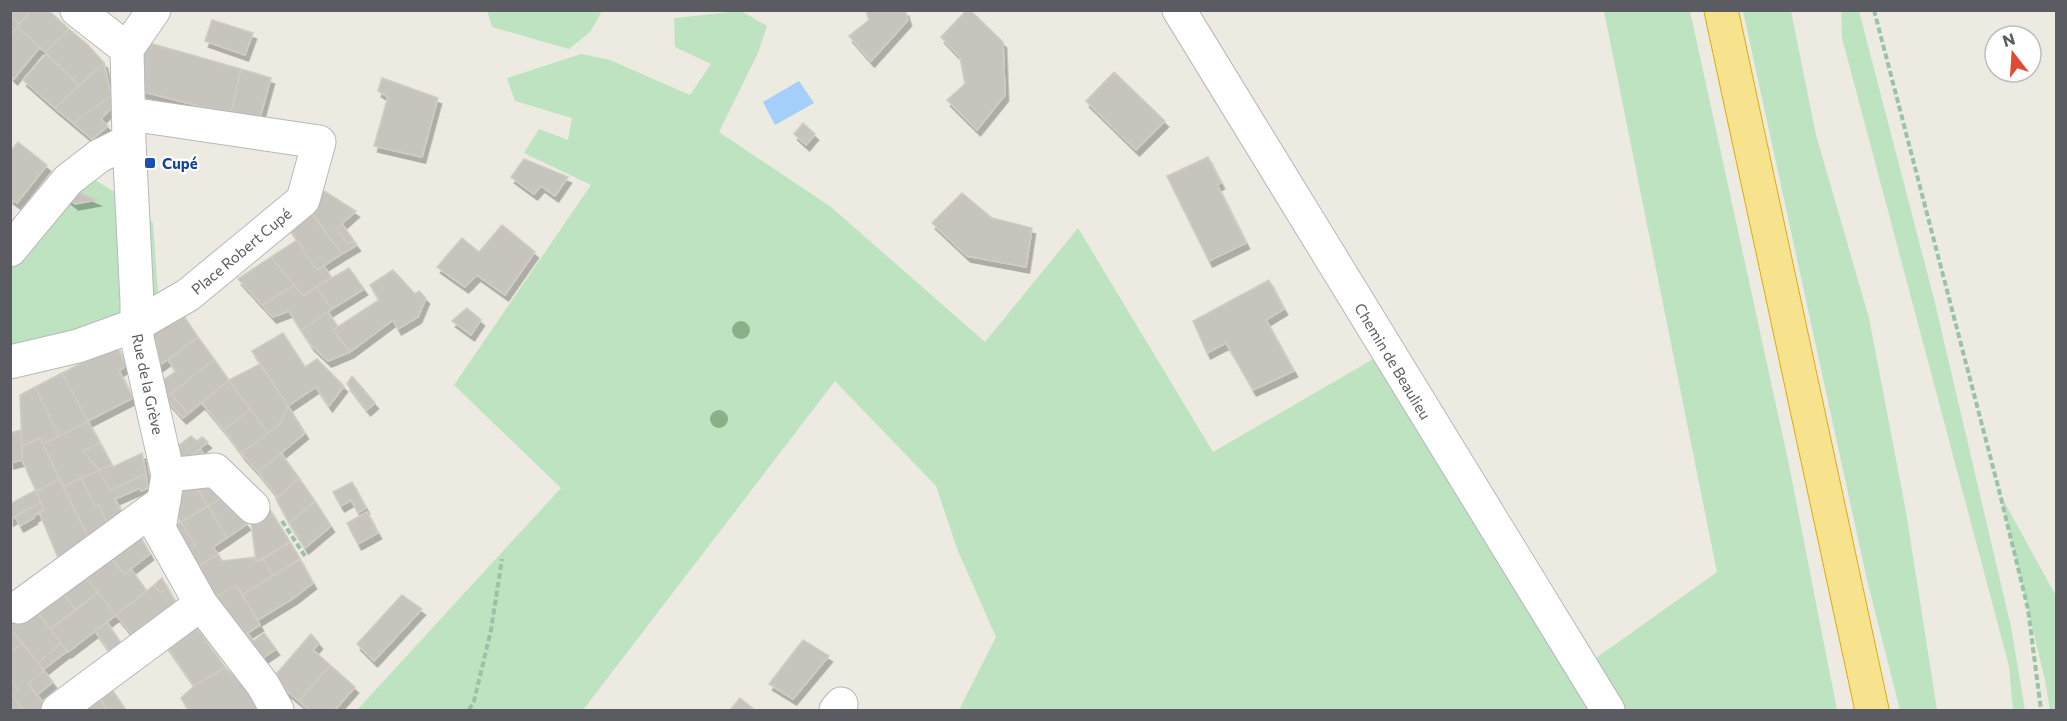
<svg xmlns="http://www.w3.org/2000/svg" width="2067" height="721" font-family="Commissioner,sans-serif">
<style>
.green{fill:#bee3c1}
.water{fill:#a3cffa}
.building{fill:#c7c4be;stroke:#d0ccc0;stroke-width:1.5;filter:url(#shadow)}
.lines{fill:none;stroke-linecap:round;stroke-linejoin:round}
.street-casing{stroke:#b7b8bd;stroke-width:35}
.highway-casing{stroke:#e1ac0c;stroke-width:35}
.path{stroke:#98c3a7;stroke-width:4;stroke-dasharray:6 3;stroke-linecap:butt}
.street{stroke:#fff;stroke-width:33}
.highway{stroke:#f7e38d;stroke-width:33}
.tree{fill:#8ab088}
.transit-dot{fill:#1a4fb4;stroke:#fff;stroke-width:2}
.labels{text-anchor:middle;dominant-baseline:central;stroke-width:4.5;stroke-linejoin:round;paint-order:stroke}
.transit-label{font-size:15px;font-weight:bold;fill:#164399;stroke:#fff;text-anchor:start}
.street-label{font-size:15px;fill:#5a5c61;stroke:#fff}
</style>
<defs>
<filter id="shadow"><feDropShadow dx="3.5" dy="6" stdDeviation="0" flood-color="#0004"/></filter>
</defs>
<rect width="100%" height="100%" fill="#eceae1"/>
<!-- green -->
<path class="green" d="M487,11v-1l115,1 -12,21 -21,17 -77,-22z
M741,11l26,15 -9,27 -39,79 112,75 154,135 93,-114 135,224 174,-101 195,317 135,-96 -113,-561h86l98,449 49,250h-878l37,-73 -38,-86 -22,-65 -101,-105 -252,329h-226l204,-222 -107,-103 137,-200 -67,-32 15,-24 29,11 4,-22 -57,-17 -8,-23 74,-24 29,6 80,35 21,-31 -36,-17 -1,-29z
M1743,11h48l25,124 53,183 37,194 31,198h-37l-33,-130z
M1841,11h18l75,288 77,328 14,83h-12l-4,-44 -167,-628z
M81,171l52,33 20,19 5,71 -22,31 -125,27v-102z
M2000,494l56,102v114h-6l-5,-30z"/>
<!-- water -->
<path class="water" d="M799,81l15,22 -39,22 -12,-23z"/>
<!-- building -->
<path class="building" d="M10,10h21l-11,14 -10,-8z
M31,10h17l21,19 -24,23 -28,-25z
M866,10h39l3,10 -37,41 -22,-25 20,-16z
M967,10h3l33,32 2,53 -28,35 -30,-30 18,-16 -5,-27 -19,-20z
M10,16l10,8 -10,11z
M212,20l41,13 -8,22 -40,-14z
M17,27l23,20 -26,32 -4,-4v-40z
M69,29l19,16 16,18 -25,22 -34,-33z
M146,42l95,27 -10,45 -95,-24z
M46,54l33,31 -24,23 -32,-28z
M104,63l7,33 -38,27 -18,-15z
M241,69l30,9 -12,43 -28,-7z
M1114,72l51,49 -29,29 -50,-49z
M382,78l56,20 -16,59 -48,-11 14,-49 -10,-6z
M111,96l1,11 -11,12 7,7 -16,13 -19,-16z
M803,123l12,11 -9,11 -12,-11z
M18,142l29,23 -30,38 -7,-5v-46z
M1208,157l13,26 -4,2 29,58 -37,18 -42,-85z
M524,159l44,18 -13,19 -14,-10 -7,8 -23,-17z
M74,186l9,8 14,6 -22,4 -10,-8z
M324,191l32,20 -20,18 12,15 6,-3 3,4 -15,9 -36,-49z
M962,193l30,25 40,10 -6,39 -59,-11 -35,-33z
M309,210l33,44 -25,16 -32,-48z
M342,224l12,17 -6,3 -12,-15z
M502,225l33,27 -30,43 -28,-20 -12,12 -28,-20 25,-29 17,14z
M297,240l20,30 7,-4 7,11 -28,19 -32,-39z
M271,257l23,28 -32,20 -24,-26z
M349,268l15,21 -32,20 -16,-22z
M393,270l22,24 4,-3 7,7 -8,19 -20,12 -5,-9 -43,32 -17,-22 46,-30 -9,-15z
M1269,280l15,29 -18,11 28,51 -41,19 -27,-47 -19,10 -14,-32z
M294,285l9,11 13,-9 16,22 -31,21 -12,-19 -16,6 -11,-12z
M467,308l14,12 -10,15 -19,-14z
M328,312l10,15 -5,3 17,22 -22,9 -17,-16 -10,-15z
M183,315l15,22 -42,31 -4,-32z
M283,333l22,34 12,-8 27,27 -15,20 -13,-19 -28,19 -36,-55z
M198,337l16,22 -51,41 -4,-17 17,-12 -8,-11z
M116,345l10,21 -7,5 14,27 -45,23 -26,-48z
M214,359l15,21 -41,34 -17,-20z
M260,364l28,42 -9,19 -11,8 -39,-53z
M62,373l26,48 -29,15 -24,-49z
M352,376l23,27 -8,7 -20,-26z
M229,380l21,29 -26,21 -22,-27z
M35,387l24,49 -16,8 -3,-6 -18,8 -2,-51z
M171,394l17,20 -5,4 -18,-20z
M288,406l17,27 -47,39 -17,-19 38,-28z
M250,409l18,24 -27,20 -17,-23z
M88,421l12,22 -17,8 16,19 -36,17 -20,-43z
M21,430l1,30 -12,3v-30z
M191,436l6,5 5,-4 6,5 -26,21 -5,-16z
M40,438l20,41 -24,12 -14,-31v-14z
M100,443l12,22 -13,5 -16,-19z
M200,449l6,9 -24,5z
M142,453l4,21 -36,16 -11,-20 13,-5 1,2z
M281,453l18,25 -21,19 -20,-25z
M99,470l11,20 36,-16 2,14 -7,3 -1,-3 -25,11 8,15 -15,11 -9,-21 -5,1 -13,-27z
M81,478l13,27 5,-1 9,21 -19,14 -26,-52z
M299,478l16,23 -26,22 -13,-24z
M60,479l29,60 -30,21 -20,-48 5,-2 -8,-19z
M209,481l16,15 -17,10 -12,-20z
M352,482l14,26 -8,5 -7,-13 -10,6 -8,-14z
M196,486l12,20 -27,16 -7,-11 2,-18z
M36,490l5,12 -31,18v-16z
M225,496l22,28 -20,14 -19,-32z
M315,501l16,25 -26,22 -16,-25z
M41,502l3,8 -10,6v2l-14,8 -5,-10z
M208,506l19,32 -14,9 5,7 -26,16 -9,-15 13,-9 -15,-24z
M269,508l21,34 -34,20 -5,-41z
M367,512l11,21 -20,11 -11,-21z
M181,522l15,24 -13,9 -7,-30z
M136,529l14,25 -26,20 -19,-23z
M290,542l10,17 -27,17 -10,-17z
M105,551l19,23 7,-5 16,22 -31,24 -37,-46z
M218,554l4,7 34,-4v5l7,-3 10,17 -31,19 -5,-10 -21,12 -24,-27z
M300,559l13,24 -19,15 -36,22 -16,-25z
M79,569l19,23 -22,18 -19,-24z
M162,578l5,9 -6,6 -7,-8z
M154,585l7,8 6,-6 9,16 -42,34 -18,-22z
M237,585l23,40 -19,12 -25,-40z
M57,586l19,24 -26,19 -19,-25z
M98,592l18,23 -48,37 -18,-23z
M402,595l20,14 -48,52 -17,-17z
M31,604l30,39 -23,20 -28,-34v-10z
M107,622l16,24 -11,9 -17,-24z
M196,627l29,40 -31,19 -29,-42z
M10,629l13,14 -13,10z
M247,633l6,8 11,-8 12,16 -22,15 -18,-23z
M311,634l8,9 -6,7 17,15 -31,36 -27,-22z
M803,640l26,16 -36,43 -24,-15z
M23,643l21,28 -16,13 19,23 -4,3h-20l-11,-14 7,-6 -9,-11v-26z
M61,643l6,8 -24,19 -5,-7z
M330,665l25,22 -20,23h-26l-10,-9z
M225,667l33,34 5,9h-74l-8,-12 13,-12z
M44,671l9,11 -16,13 -9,-11z
M10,679l9,11 -7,6 11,14h-13z
M113,691l13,19h-19l-6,-10z
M97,695l10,15h-30z
M740,698l15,12h-25z"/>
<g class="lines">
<!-- street casing -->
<g class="street-casing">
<path id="street" d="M77,10l50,39 2,92 8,161v36l31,137 -9,54 42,75 62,81 14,25
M1179,10l429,700
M127,49l27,-39
M10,250l58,-70 31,-24 30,-15
M10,362l68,-16 58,-21 52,-30 115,-95 16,-58 -189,-28
M168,475l47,-5 38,37
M19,607l145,-106
M58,710l143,-106
M836,710l5,-6"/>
</g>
<!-- highway casing -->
<g class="highway-casing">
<path id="highway" d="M1721,10l151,700"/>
</g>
<!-- path -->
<path class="path" d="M1874,10l126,484 28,115 13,101
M282,521l23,35
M469,710l5,-9 17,-71 11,-71"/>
<!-- street -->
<use href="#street" class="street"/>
<!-- highway -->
<use href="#highway" class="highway"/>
</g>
<!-- trees -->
<g class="tree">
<circle cx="741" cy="330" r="9"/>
<circle cx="719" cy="419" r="9"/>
</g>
<!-- markers -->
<rect class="transit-dot" x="144" y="157" width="12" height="12" rx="3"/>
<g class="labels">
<!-- transit labels -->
<g class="transit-label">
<text x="162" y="163">Cupé</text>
</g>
<!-- street labels -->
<g class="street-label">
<text transform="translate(241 251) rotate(-40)">Place Robert Cupé</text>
<text transform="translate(1393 361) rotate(59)">Chemin de Beaulieu</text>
<text transform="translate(148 384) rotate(78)">Rue de la Grève</text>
</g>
</g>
<!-- border -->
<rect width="2067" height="721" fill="none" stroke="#5a5c61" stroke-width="24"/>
<!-- north arrow -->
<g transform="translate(2013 54) rotate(343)"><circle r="28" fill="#ffffff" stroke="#bdbec0" stroke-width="1.5"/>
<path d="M0-4.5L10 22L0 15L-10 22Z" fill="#df4b33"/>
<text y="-9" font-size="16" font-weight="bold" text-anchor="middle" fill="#5a5c61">N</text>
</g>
</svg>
